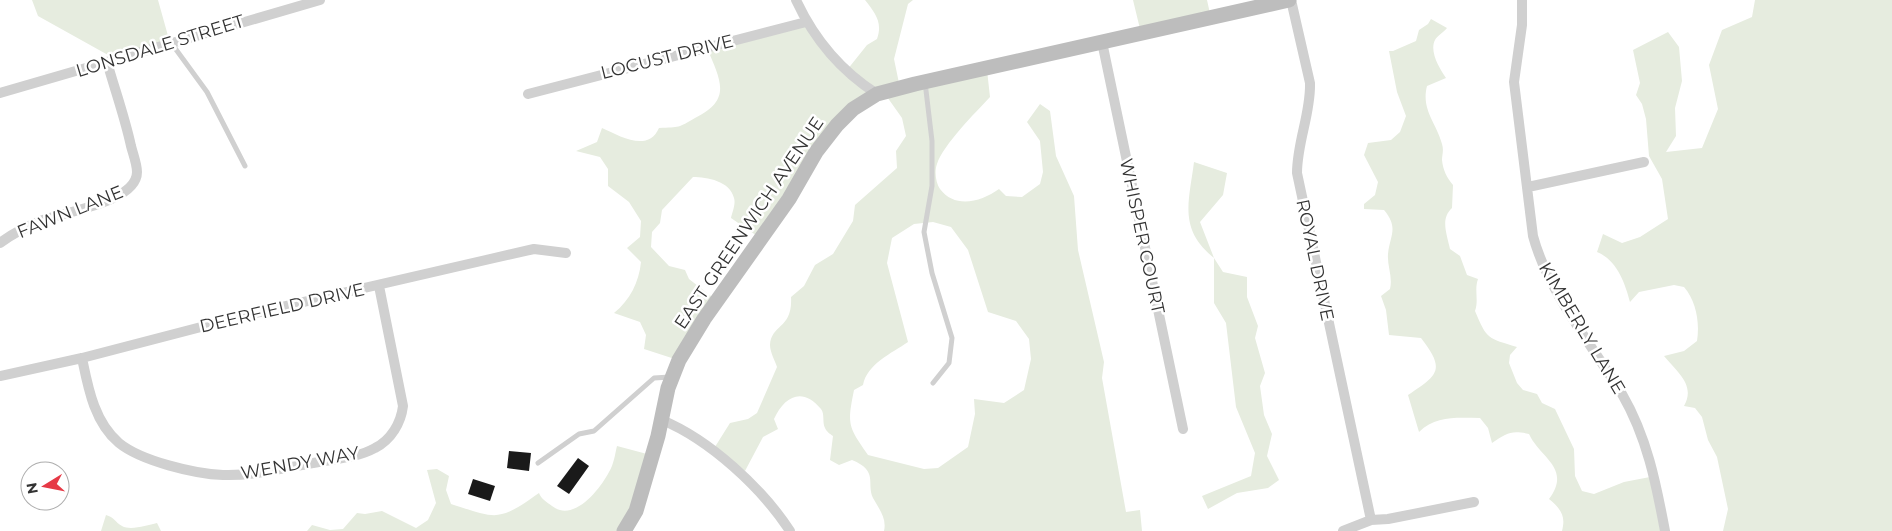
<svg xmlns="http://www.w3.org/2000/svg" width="1892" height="531" font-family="Montserrat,sans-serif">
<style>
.green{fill:#e6ecdf;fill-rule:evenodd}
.building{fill:#1a1a1a}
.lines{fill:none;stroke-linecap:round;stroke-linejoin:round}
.lane{stroke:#d0d0d0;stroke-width:5}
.street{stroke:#d0d0d0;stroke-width:10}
.secondary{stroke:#bdbdbd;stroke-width:15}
.labels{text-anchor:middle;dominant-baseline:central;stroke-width:5;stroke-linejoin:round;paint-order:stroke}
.street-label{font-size:18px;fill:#333;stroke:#fff}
</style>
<rect width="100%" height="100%" fill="#fff"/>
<!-- green -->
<path class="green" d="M32,0h126l12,43 -53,17 -79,-44z
M865,0h48l-5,4 -14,55 6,29 87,-18 3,27c-14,15 -47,48 -53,67 -3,8 -1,19 3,25 15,20 41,13 59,0l7,7 16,1 18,-13 3,-12 -3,-31 -13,-19 13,-18 10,7 6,45 18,40 4,54 26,112 -2,16 24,134 14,-2 2,21h-258c3,-13 -5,-22 -11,-33 -7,-15 6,-27 -21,-38l-13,5 -9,-5 3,-24c-3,-2 -7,-5 -8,-8 -3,-6 0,-14 -4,-19 -19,-23 -37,-12 -47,10l4,10 -15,8 -18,34 -32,-21 17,-27 18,-4 9,-6 20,-46c-2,-6 -7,-15 -7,-22 1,-21 23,-16 21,-48l13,-11 11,-21 18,-11 20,-33 2,-16 42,-37 -1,-17 10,-15 -4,-18 -17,-24 -34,16 -91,128 -29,-20c1,-5 5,-14 3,-20 -4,-17 -27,-21 -41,-21l-31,33 -2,13 -8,9 -1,15 18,19 16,4 4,9 27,21 -35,61 -37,-12 2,-14 -6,-13 -26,-9c16,-13 25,-31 27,-51l-14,-14 13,-11 1,-16 -12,-19 -21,-16v-17l-8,-12 -24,-6 21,-9 5,-14c18,8 46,25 57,0 21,-1 19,0 36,-10 37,-18 26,-37 12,-70l96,-25 44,47 20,-25 10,-6c6,-17 -2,-26 -12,-39zM933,222l18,5 17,23 20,62 28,9 13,18 2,20 -7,31 -20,13 -30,-4 1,15 -7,33 -30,21 -14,1 -56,-14c-20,-29 -21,-30 -14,-65l9,-5c4,-21 29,-32 45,-43l-21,-79 5,-25 22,-14z
M1133,0h74l4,18 -70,15z
M1755,0h137v531h-169l5,-22 -11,-52 -9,-17 -6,-23 -7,-9 -11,-2c12,-21 -7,-34 -20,-50l20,-5 13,-10c3,-19 -1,-40 -13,-54l-10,-2 -35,7 -9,10c-5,-19 -13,-42 -33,-50l6,-18 19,9 18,-6 28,-18 -6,-40 -13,-23 -3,-37 -4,-15 -6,-9 4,-12 -7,-33 35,-18 11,15 3,34 -7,27 1,28 -10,16 36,-4 16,-39 -9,-44 13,-35 30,-13z
M1431,19l16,9c-3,4 -10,8 -12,12 -6,12 5,29 11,38l-19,8c-6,24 9,36 15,58 2,6 0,11 0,16 1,10 5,18 11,25l-1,23c-12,11 -5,26 -2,41l10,7 7,19 11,4c-4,11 1,21 -3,32 12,29 13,27 42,36l-7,8 -1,8 8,20 6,7 14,4 5,9 13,6 19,40 1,27 7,15 12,3 30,-12 26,-5 12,54h-100c4,-15 -1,-22 -13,-32 23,-31 -9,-41 -20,-65 -18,-4 -22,-1 -37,9l-4,-15 -8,-10c-22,0 -44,-3 -61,14l-11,-37c30,-20 38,-25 13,-57l-32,-3 -3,-25 -5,-14 9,-7c3,-12 -3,-23 -2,-35 2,-19 11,-26 -4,-44l-20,-1v-5l11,-9 3,-13 -14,-27 4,-12 23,-3 9,-8 6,-16 -9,-24 -8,-41h4l23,-10 3,-11 9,-6z
M1194,162l33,11 -4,22 -23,27 14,36 9,14 24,5v20l11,29 -3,12 10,35 -5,13 4,29 8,19 -5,22 12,24 -11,8 -31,5 -29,16 -6,-13 49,-20 4,-23 -19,-46 -10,-84 -12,-20v-45c-36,-29 -25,-56 -20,-96z
M617,446l30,8 -23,77h-317l5,-6 18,5 13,-1 14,-16 8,1 17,-3 34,17 12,-8 8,-17 -9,-33 10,-1 12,7 -3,14 5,14c47,15 47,18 88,-11 2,6 8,9 13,13 22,17 48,-17 57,-34 5,-8 6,-18 8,-26z
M106,515c8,2 9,7 16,11 9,5 25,-1 35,-3l4,8h-60z"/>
<!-- building -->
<path class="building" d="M509,451l22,2 -2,18 -22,-3z
M578,458l11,8 -20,28 -12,-8z
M473,479l22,7 -5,15 -22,-7z"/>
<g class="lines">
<!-- lane -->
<path class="lane" d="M172,44l35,48 38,74
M925,82l7,59v45l-8,46 8,41 20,65 -3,25 -16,20
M538,463l41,-29 15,-3 60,-53 16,-1"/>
<!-- street -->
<path class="street" d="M796,0c18,39 45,71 81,94
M1291,0l19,83c1,30 -13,59 -13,90l74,347
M1522,0v25l-8,57 19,154c15,56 59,109 89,158 25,43 34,89 43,137
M1102,42l81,387
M0,93l320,-93
M528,94l278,-72
M1528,187l116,-25
M0,243c13,-10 28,-17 43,-23 22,-8 94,-18 94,-48 0,-8 -4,-18 -6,-26 -6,-28 -16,-56 -24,-84
M82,358c6,29 12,64 37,85 22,18 76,31 104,32 31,1 60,-7 90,-12 20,-4 44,-5 62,-15 16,-8 26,-25 28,-42l-24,-120
M0,376l82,-18 169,-44 239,-55 44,-10 32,4
M662,420c48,20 100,68 128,111
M1343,531l28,-11 17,-1 86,-17"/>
<!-- secondary -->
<path class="secondary" d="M624,531l12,-20 22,-75 10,-48 11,-28 25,-41 85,-120 27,-47 21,-27 16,-16 24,-15 38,-10 374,-84"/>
</g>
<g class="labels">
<!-- street labels -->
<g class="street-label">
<text transform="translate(160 46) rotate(-17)">LONSDALE STREET</text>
<text transform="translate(667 57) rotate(-14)">LOCUST DRIVE</text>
<text transform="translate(70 212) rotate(-22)">FAWN LANE</text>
<text transform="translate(749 223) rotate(-56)">EAST GREENWICH AVENUE</text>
<text transform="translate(1142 236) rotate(78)">WHISPER COURT</text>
<text transform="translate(1315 260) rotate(78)">ROYAL DRIVE</text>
<text transform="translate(282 308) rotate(-13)">DEERFIELD DRIVE</text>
<text transform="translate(1582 328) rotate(59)">KIMBERLY LANE</text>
<text transform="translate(300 463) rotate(-10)">WENDY WAY</text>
</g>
</g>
<!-- north arrow -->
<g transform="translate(45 486) rotate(260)"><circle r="24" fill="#ffffff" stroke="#adadad"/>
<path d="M0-4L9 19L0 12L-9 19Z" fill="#e63946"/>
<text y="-8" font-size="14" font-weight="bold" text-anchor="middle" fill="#333333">N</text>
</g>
</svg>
